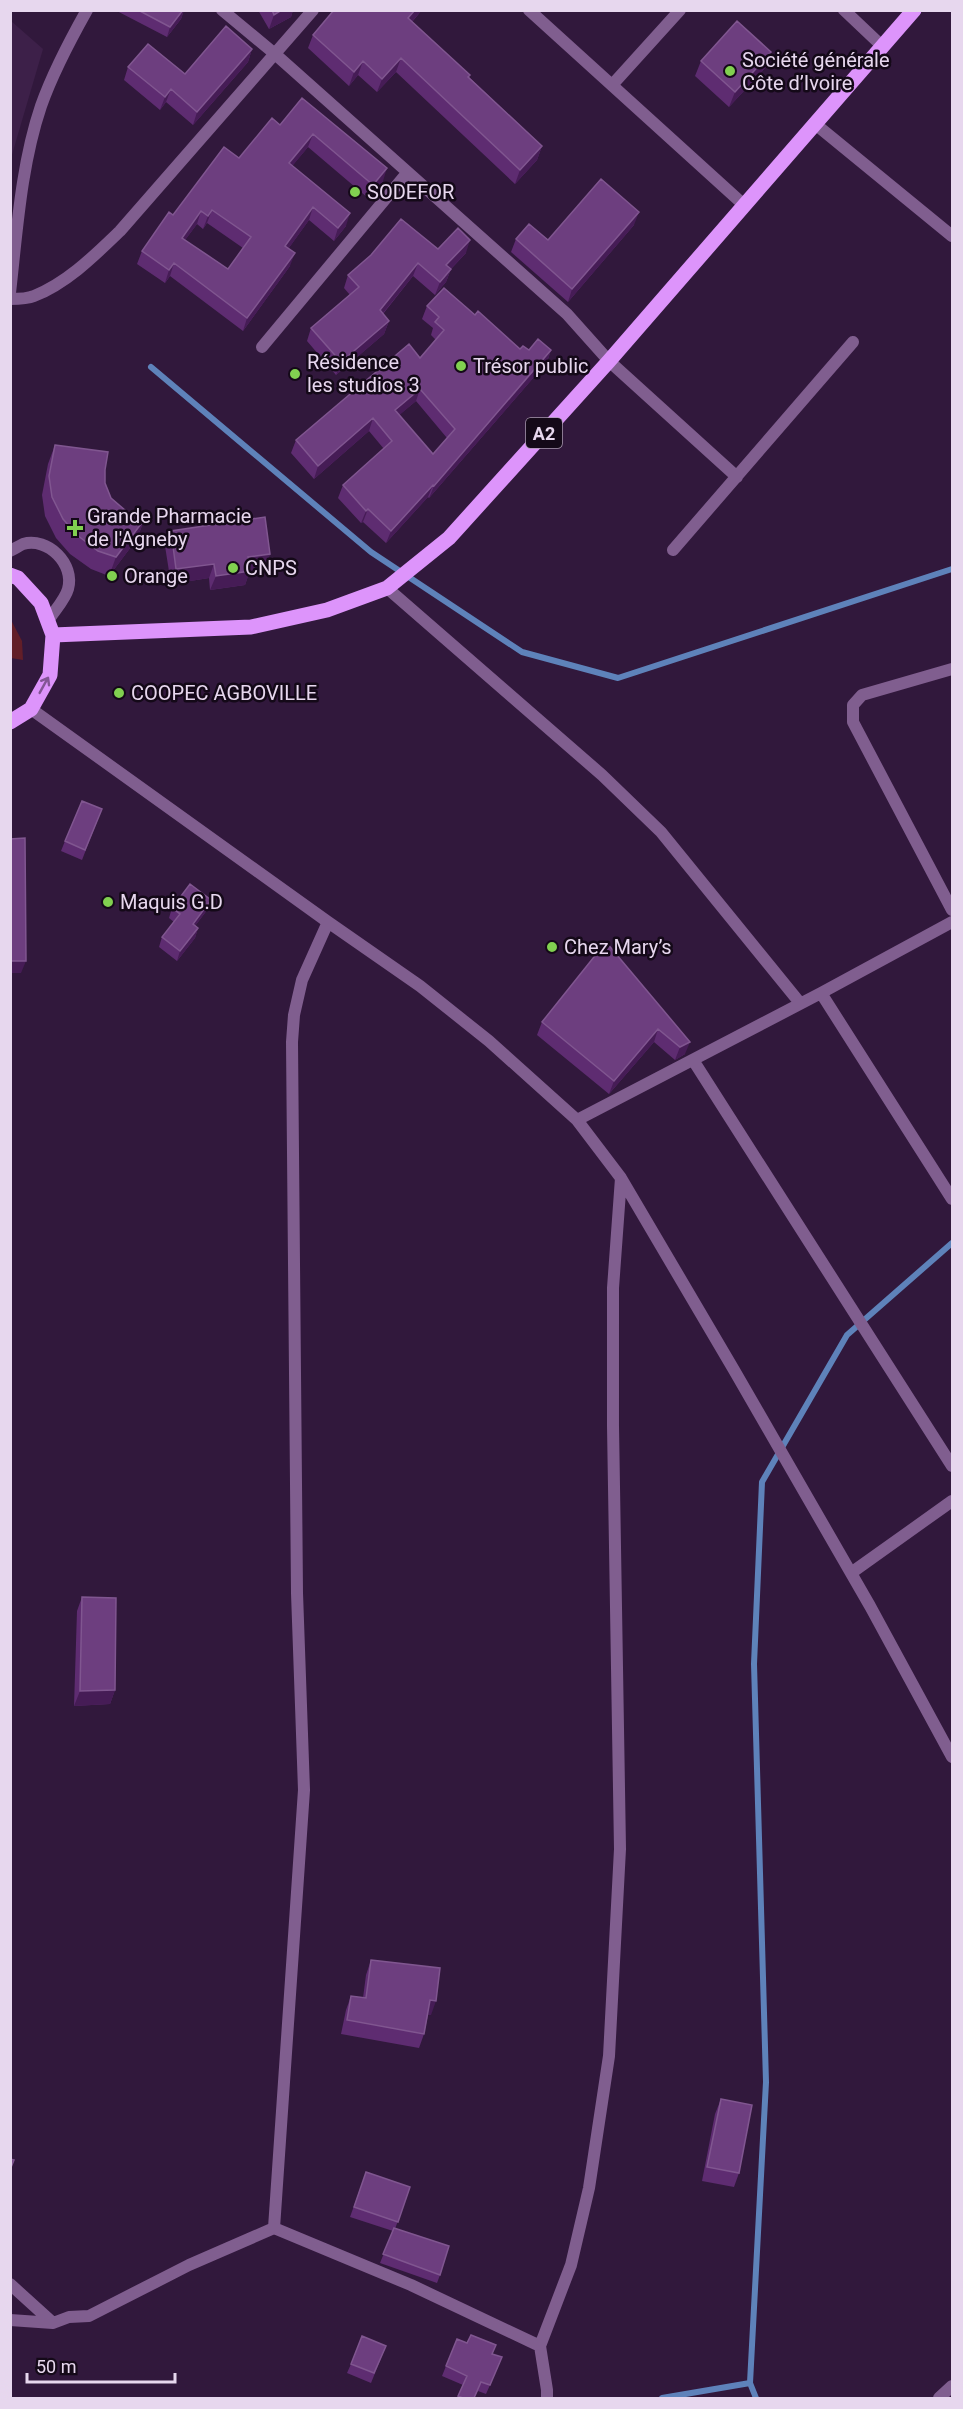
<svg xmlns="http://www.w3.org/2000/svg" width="963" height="2409" font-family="Roboto,sans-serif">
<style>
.built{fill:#3d2049}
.green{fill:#621e28}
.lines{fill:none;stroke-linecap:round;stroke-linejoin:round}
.stream{stroke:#5e82ba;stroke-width:6}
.service{stroke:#805e8f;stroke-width:12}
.minor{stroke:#805e8f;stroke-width:12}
.primary{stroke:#dd94fb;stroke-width:15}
.wall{fill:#5e2c71;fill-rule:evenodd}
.shaded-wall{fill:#461c56}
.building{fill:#6d3e7f;stroke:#805690;stroke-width:1.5;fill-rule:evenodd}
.oneway{stroke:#835595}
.poi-dot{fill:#81d050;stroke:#140918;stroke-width:2}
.labels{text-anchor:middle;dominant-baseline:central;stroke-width:5;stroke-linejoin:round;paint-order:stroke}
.shield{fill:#140918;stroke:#a899ae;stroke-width:1.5}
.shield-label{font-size:18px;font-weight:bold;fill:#e7d7ee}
.poi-label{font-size:20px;fill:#e7d7ee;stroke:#140918;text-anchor:start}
</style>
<rect width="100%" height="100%" fill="#31183c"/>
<!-- built -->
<path class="built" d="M11,21l32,28 -32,109z"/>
<!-- green -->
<path class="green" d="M10,618l12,23 1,19 -12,-2z"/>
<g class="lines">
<!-- stream -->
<path class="stream" d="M151,367l220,185 151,100 96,26 334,-109
M750,2383l6,15
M662,2398l88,-15 16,-301 -12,-418 8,-182 85,-147 105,-92"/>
<!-- service -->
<path class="service" d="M10,551c4,-2 9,-5 13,-7 25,-7 52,20 45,45 -3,11 -14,22 -20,32"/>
<!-- minor -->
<path class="minor" d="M222,10l53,44 292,260 42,47 128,116
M529,10l215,195
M844,10l38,36
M613,84l67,-74
M814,123l138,113
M10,293c7,-62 11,-128 31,-187 12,-34 28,-64 46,-96
M10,299c8,0 17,0 24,-3 33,-13 60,-40 86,-65l193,-221
M262,347l145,-174
M673,550l180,-208
M387,588l215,187 59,57 139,171
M952,669l-90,26 -9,10v17l99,188
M31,709l297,213 92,64 69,55 88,79 44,58 113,192 136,236 82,151
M821,993l131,206
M693,1060l259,406
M577,1120l244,-127 131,-71
M851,1573l101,-72
M274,2228l30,-438 -7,-197 -5,-551 2,-27 8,-35 26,-58
M10,2284l43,39
M10,2320l43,3 16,-6 20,-1 100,-51 85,-37 137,57 129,61
M547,2398v-8l-7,-44 31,-81 18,-77 20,-132 11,-207 -7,-423v-138l8,-110
M939,2398l13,-12"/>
<!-- primary -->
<path class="primary" d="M10,575l8,3 23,25 12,32 -3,40 -19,34 -21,13
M53,635l198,-8 76,-17 60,-22 62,-50 160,-177 305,-351"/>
</g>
<!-- wall -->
<path class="wall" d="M115,10h69l-3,9 -14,18z
M258,10h35l-2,7 -22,12z
M334,10h88l-10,12 57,55 73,69 -5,14 -22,24 -119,-112 -19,20 -19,-17 -9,11 -41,-38 5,-13z
M252,49l-4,13 -55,63 -27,-23 -6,8 -36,-30 4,-13 57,7z
M701,61l65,6 -37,40 -34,-31z
M302,98l81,83 -15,17 -60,-51 -16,19 54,60 -12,15 -25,-21 -21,29 2,17 -47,65 -73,-55 -5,7 -28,-19 5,-13 31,-36 66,-57 41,-33zM207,223l36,25 -15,21 -43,-29 12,-16 6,5z
M634,225l-66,77 -57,-50 5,-13 32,1z
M438,249l28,4 -15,16 -5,13 -11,13 -22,-19 -30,38 6,7 -5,13 -48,41 -29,-34 4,-13 39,-33 -6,-7 4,-13z
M427,306l48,9 45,34 9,1h22l-4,12 -118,136 -1,-1 -42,46 -23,-21 -2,1 -23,-25 5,-13 41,-36 -15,-18 -55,48 -23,-26 5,-13 124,-82 16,-18 -5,-5 2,-7 -11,-9zM416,401l31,37 -14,16 -34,-39z
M55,445l50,25v13l6,15 15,13 18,9 -7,19 -28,37 -18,-7 -21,-15 -14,-16 -11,-22 -3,-21 6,-31z
M171,531l99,23 -5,14 -15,2 -5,15 -35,5 -1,-12 -38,6 -6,-38z
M98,819l-16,41 -21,-9 4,-10z
M172,908l35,2 -12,16 3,2 -3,10 -18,23 -18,-14 3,-10 12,-15 -5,-4z
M606,942l79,112 -10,6 -21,-18 -45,52 -72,-59 5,-13z
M82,1597l33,93 -5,14 -36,2 3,-95z
M371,1960l60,55h-3l-4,19 -5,14 -78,-14 5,-24 5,-14 12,2 3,-23z
M721,2099l18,74 -5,14 -32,-6 13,-67z
M366,2172l44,15 -15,42 45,46 -3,8 -57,-20 13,-32 -43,-14z
M386,2346l-15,37 -24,-10 4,-9z
M493,2354l5,13 -12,27 -8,-3 -4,7h-17l6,-13 -21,-9 4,-10z"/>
<!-- shaded-wall -->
<path class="shaded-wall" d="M184,10l-3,9 -14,18 3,-10z
M282,10h11l-2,7 -22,12 5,-14z
M415,10h7l-19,22 5,-14z
M252,49l-4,13 -55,63 4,-13z
M771,52l-5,15 -37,40 6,-15z
M401,58l-5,14 -19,20 5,-13z
M363,61l-5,14 -9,11 5,-14z
M171,89l-5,13 -6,8 5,-13z
M313,134l-5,13 -24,29 5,-13z
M542,146l-5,14 -22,24 5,-14z
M387,168l-4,13 -15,17 5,-13z
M313,207l-4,13 -28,39 4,-13z
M212,210l-5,13 -4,6 5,-13z
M201,211l-4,13 -20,27 5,-13z
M639,212l-5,13 -66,77 4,-13z
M350,213l-4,13 -12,15 4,-13z
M470,240l-4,13 -24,25 4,-13z
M295,253l-5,13 -47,65 4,-13z
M174,263l-4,13 -5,7 4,-13z
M418,263l-5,13 -38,47 5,-13z
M451,269l-5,13 -11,13 5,-13z
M389,321l-5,13 -48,41 5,-13z
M551,350l-4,12 -118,136 5,-12z
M420,389l-4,12 -26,22 5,-13z
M373,418l-4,13 -55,48 4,-13z
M433,485l-5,12 -42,46 5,-12z
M368,509l-5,13 -2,1 5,-12z
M144,520l-7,19 -28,37 7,-19z
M270,554l-5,14 -22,4 5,-15z
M214,564l-5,14 -38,6 5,-15z
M250,571l-5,14 -35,5 6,-14z
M211,900l-4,10 -18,24 4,-10z
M198,928l-3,10 -18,23 3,-10z
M10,961h16l-5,12h-11z
M658,1029l-4,13 -45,52 5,-13z
M690,1042l-5,12 -10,6 5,-13z
M115,1690l-5,14 -36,2 6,-15z
M430,2000l6,1 -5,14h-6z"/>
<!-- building -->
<path class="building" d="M138,10h45l-13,17z
M272,10h10l-8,5z
M334,10h81l-7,8 62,57 -2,2 74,69 -22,24 -119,-112 -19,21 -19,-18 -9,11 -41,-37z
M737,21l34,31 -36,40 -34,-31z
M226,26l26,23 -55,63 -26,-23 -6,8 -37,-30 20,-23 37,30z
M302,98l85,70 -14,17 -60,-51 -24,29 61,50 -12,15 -25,-21 -28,39 10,7 -48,65 -73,-55 -5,7 -27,-19 27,-39 4,3 51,-68 15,11 33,-40 8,7zM212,210l39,27 -23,32 -46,-31 19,-27 7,5z
M601,179l38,33 -67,77 -56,-50 13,-15 19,16z
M401,219l37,30 20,-21 12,12 -24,25 5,4 -11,13 -22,-19 -38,47 9,11 -48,41 -30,-34 48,-41 -11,-12 23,-20z
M444,288l31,27 3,-4 42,38 3,-3 6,4 9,-11 13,11 -117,136 -1,-1 -42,46 -23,-22 -2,2 -23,-26 49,-44 -19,-23 -55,48 -22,-26 113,-96 11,14 24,-28 -9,-8 4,-5 -12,-11zM420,389l35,40 -22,25 -38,-44z
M55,445l53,7 -3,18v13l6,15 15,13 18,9 -28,37 -18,-6 -21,-16 -14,-16 -11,-22 -3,-21z
M265,517l5,37 -22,3 2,14 -34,5 -2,-12 -38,5 -5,-38z
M82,801l20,8 -17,41 -20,-9z
M25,838l1,123h-16v-122z
M190,884l21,16 -18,24 5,4 -18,23 -18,-14 18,-23 -8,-6z
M606,942l84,100 -10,5 -22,-18 -44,52 -72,-59z
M82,1597l34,1 -1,92 -35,1z
M371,1960l69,8 -4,33 -6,-1 -6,34 -77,-14 4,-24 15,2z
M721,2099l31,6 -13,68 -32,-6z
M10,2159l4,1 -4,10z
M366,2172l44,15 -12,35 -44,-15z
M394,2228l55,18 -9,29 -57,-21z
M471,2335l25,10 -4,9 10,3 -12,28 -9,-3 -7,16h-11l-5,-2 9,-20 -21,-10 11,-27 10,4z
M362,2336l24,10 -12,27 -23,-9z"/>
<!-- one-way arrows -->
<defs><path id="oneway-shaft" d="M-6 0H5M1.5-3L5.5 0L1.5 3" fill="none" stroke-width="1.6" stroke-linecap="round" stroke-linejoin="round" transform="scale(1.5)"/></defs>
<use class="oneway" href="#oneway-shaft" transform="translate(44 685) rotate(-61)"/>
<!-- markers -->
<g class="poi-dot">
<circle cx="730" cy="71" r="6"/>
<circle cx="355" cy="192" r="6"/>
<circle cx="461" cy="366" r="6"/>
<circle cx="295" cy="374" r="6"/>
<path d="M72 519h6v6h6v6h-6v6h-6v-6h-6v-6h6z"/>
<circle cx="233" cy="568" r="6"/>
<circle cx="112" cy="576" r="6"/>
<circle cx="119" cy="693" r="6"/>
<circle cx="108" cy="902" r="6"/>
<circle cx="552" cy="947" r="6"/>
</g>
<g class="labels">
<!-- shield labels -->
<rect class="shield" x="526" y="418" width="36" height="30" rx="4.5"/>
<g class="shield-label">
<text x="544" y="433">A2</text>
</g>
<!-- poi labels -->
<g class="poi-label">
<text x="742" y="60">Société générale<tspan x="742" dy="23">Côte d’Ivoire</tspan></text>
<text x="367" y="192">SODEFOR</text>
<text x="307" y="362">Résidence<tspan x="307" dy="23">les studios 3</tspan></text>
<text x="473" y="366">Trésor public</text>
<text x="87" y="516">Grande Pharmacie<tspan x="87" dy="23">de l'Agneby</tspan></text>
<text x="245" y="568">CNPS</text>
<text x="124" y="576">Orange</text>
<text x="131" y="693">COOPEC AGBOVILLE</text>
<text x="120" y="902">Maquis G.D</text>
<text x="564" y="947">Chez Mary’s</text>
</g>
</g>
<!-- border -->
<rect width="963" height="2409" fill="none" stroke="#e7d7ee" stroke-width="24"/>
<!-- scale -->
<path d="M27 2373v9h148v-9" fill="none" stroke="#e7d7ee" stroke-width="3"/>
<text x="36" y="2373" font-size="18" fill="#e7d7ee" stroke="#140918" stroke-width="4.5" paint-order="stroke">50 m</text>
</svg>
